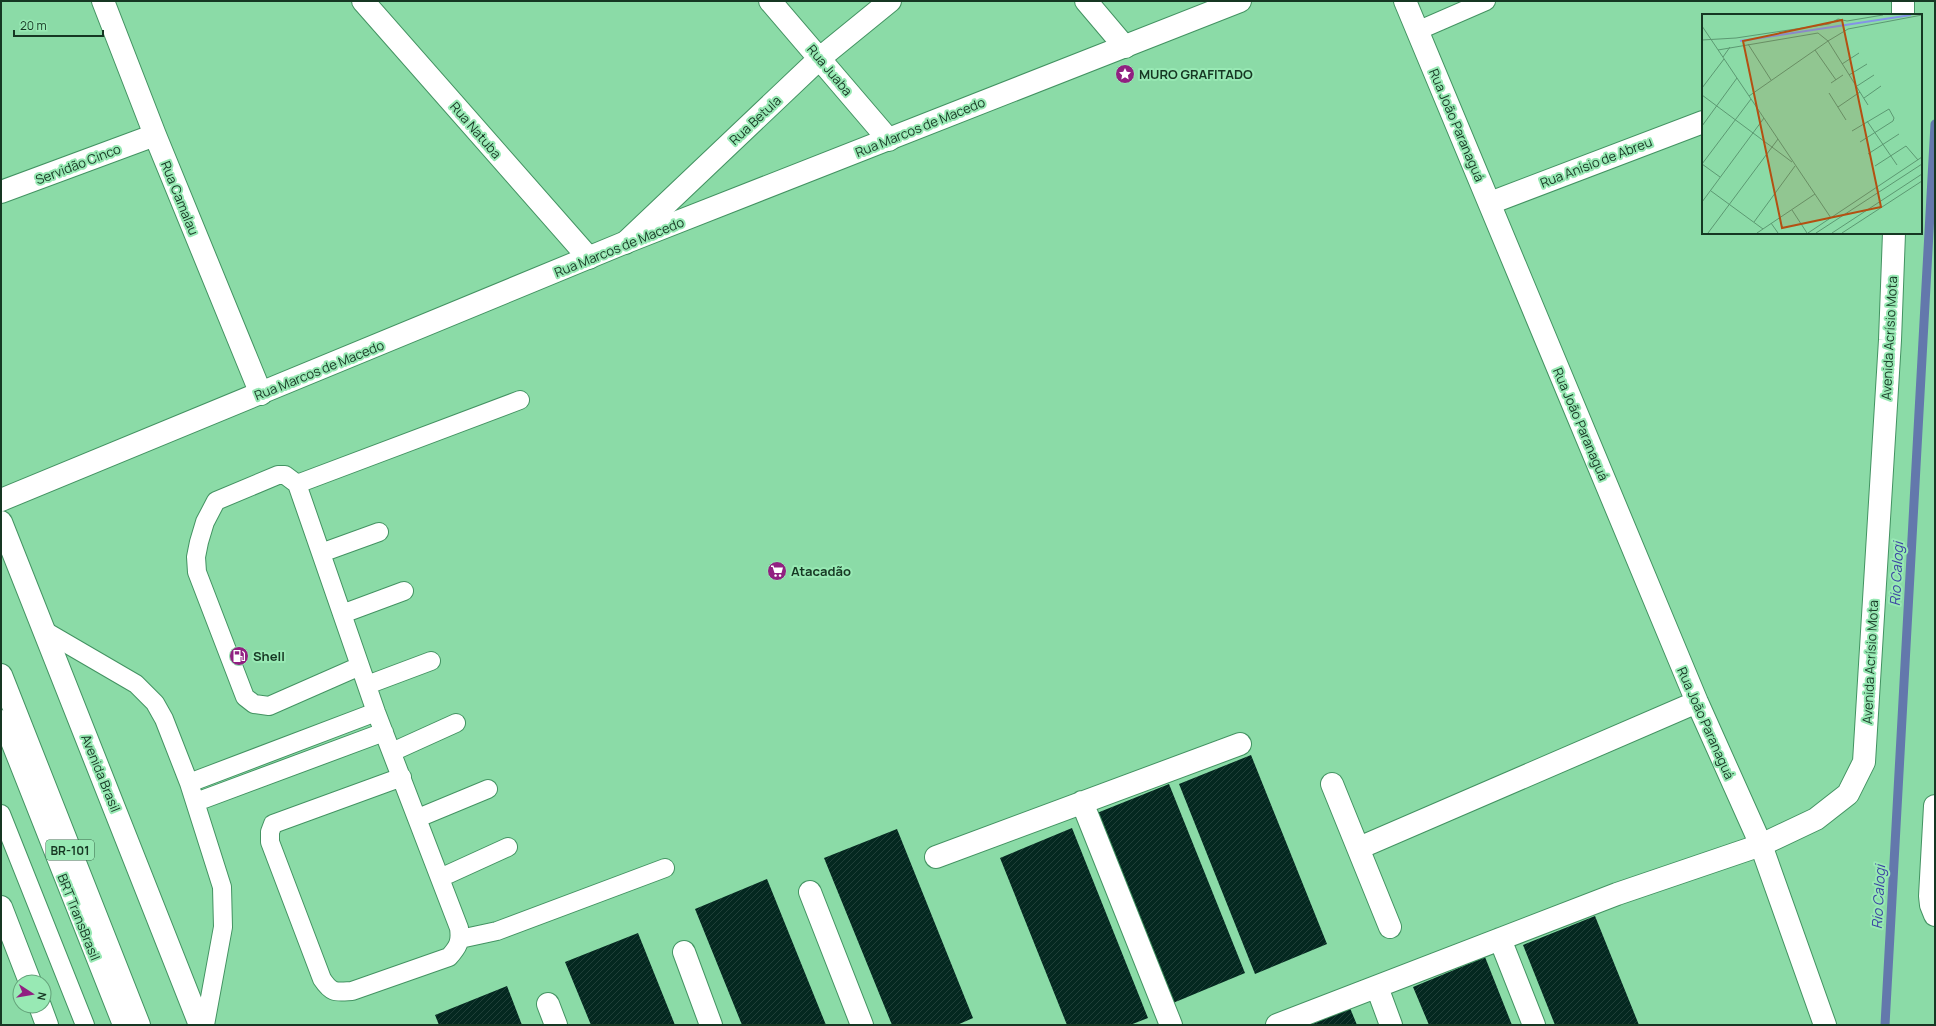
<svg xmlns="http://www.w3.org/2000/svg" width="1936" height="1026" font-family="Manrope,sans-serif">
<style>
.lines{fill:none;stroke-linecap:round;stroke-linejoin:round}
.stream{stroke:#6378ac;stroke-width:9}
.building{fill:url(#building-hatch)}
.service-casing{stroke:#439362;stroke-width:20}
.minor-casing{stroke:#439362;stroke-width:24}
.secondary-casing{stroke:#439362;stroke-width:24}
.primary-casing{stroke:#439362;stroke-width:24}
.motorway-casing{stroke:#439362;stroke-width:24}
.service{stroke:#fff;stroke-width:18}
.minor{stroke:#fff;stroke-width:22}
.secondary{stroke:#fff;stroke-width:22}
.primary{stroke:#fff;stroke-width:22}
.motorway{stroke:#fff;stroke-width:22}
.labels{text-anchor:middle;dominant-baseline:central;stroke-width:4;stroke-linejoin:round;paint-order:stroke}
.shield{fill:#98e9b4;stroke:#3d6c4e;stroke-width:1}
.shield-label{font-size:12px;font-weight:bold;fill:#163723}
.street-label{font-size:13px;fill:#163723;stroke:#98e9b4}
.poi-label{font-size:13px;font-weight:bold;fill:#163723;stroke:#98e9b4;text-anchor:start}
.water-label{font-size:14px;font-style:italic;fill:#3b43a3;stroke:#98e9b4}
.inset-river{fill:none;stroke:#8494e7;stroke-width:2}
.inset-road{fill:none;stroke:#5c9972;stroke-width:1}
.view{fill:#b45012;fill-opacity:0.15;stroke:#b45012;stroke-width:2}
.inset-edge{fill:none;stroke:#163723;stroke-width:2}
</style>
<defs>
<pattern id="building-hatch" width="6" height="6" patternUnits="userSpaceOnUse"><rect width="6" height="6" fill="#042820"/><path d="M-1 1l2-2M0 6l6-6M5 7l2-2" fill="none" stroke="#1f3f38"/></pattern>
</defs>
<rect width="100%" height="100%" fill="#8bdba7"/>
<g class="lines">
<!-- stream -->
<path class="stream" d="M1885,1025l50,-901"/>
</g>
<!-- building -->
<path class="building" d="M1251,755l76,189 -72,30 -76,-190z
M1169,784l76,189 -72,30 -76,-190z
M1072,828l76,190 -18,7h-63l-67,-167z
M897,829l76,189 -16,7h-65l-68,-167z
M767,879l59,146h-84l-47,-116z
M1595,916l44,109h-84l-32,-80z
M638,933l37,92h-84l-26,-63z
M1485,957l27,68h-83l-16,-38z
M507,986l15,39h-83l-4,-10z
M1350,1008l7,17h-47z"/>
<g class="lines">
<!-- service casing -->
<g class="service-casing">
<path id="service" d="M1417,31l69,-30
M297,484l223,-84
M321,553l58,-21
M342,614l62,-23
M45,631l91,53 19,19 9,16 25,64 33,104 1,40 -18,98
M360,666l-91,40 -15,-2 -9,-7 -48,-125 -1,-15 3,-15 6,-20 11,-21 62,-26h7l12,9 79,228 83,216c2,14 -1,19 -10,29l-97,34c-16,1 -20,3 -30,-12l-52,-137v-10l3,-8 129,-47
M367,685l64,-24
M1,719l121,306
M392,752l64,-29
M189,783l187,-71
M196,802l188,-70
M1,814l84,211
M418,818l70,-29
M440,878l68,-31
M460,939l37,-8 168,-63"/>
</g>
<!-- minor casing -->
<g class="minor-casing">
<path id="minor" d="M103,1l52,134 106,259
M363,1l226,257
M770,1l119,139
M1086,1l39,46
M1903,15v-14
M1,192l154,-57
M1490,203l213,-81
M625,243l195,-185 70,-57
M1332,784l58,143
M1082,802l89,223
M1935,806l-5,90 1,9 4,10
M1359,848l338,-146
M936,857l304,-113
M810,892l52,133
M1500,939l34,86
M684,952l27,73
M1377,987l14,38
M548,1004l8,21
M1277,1025l340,-131 144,-49 -64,-143 -292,-701
M1825,1025l-64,-180 55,-26 32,-25 16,-32 26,-422 4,-107"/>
</g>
<!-- secondary casing -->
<g class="secondary-casing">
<path id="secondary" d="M1,500l623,-257 616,-242"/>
</g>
<!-- primary casing -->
<g class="primary-casing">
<path id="primary" d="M1,522l199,503"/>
</g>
<!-- motorway casing -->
<g class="motorway-casing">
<path id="motorway" d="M1,675l138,350
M1,907l29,75
M40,1006l7,19"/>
</g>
<!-- service -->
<use href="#service" class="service"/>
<!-- minor -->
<use href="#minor" class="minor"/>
<!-- secondary -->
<use href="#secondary" class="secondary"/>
<!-- primary -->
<use href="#primary" class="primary"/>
<!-- motorway -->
<use href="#motorway" class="motorway"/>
</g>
<!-- icons -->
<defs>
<g id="sight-disc" transform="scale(1)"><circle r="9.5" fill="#912081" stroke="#98e9b4"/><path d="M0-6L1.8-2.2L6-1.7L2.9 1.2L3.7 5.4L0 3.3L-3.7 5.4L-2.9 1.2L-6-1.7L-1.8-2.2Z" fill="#fff"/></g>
<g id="supermarket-disc" transform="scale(1)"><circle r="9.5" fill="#912081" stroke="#98e9b4"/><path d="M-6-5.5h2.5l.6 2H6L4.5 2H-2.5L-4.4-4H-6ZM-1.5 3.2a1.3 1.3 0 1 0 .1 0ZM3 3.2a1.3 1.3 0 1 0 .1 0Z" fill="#fff"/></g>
<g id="fuel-disc" transform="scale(1)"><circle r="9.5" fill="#912081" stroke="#98e9b4"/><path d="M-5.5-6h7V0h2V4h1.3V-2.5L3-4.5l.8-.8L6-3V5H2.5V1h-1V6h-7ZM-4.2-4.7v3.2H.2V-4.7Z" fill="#fff"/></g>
</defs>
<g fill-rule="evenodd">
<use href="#sight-disc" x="1125" y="74"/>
<use href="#supermarket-disc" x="777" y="571"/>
<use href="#fuel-disc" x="239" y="656"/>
</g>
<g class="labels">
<!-- shield labels -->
<rect class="shield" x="46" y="840" width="48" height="20" rx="3"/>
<g class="shield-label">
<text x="70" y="850">BR-101</text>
</g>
<!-- street labels -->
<g class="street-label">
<text transform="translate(830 70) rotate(50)">Rua Juaba</text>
<text transform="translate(755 120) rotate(-43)">Rua Betula</text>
<text transform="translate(1457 125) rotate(67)">Rua João Paranaguá</text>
<text transform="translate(920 127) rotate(-22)">Rua Marcos de Macedo</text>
<text transform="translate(476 130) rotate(49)">Rua Natuba</text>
<text transform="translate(1596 162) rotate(-21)">Rua Anísio de Abreu</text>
<text transform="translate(78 164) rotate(-21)">Servidão Cinco</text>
<text transform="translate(180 198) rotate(68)">Rua Camalau</text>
<text transform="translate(619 247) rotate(-22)">Rua Marcos de Macedo</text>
<text transform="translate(1889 338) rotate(-87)">Avenida Acrísio Mota</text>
<text transform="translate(319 370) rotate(-22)">Rua Marcos de Macedo</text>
<text transform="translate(1581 424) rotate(67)">Rua João Paranaguá</text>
<text transform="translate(1870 662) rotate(-87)">Avenida Acrísio Mota</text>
<text transform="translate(1706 723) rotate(66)">Rua João Paranaguá</text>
<text transform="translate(101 773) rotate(68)">Avenida Brasil</text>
<text transform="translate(79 917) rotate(68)">BRT TransBrasil</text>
</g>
<!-- poi labels -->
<g class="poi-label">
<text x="1139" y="74">MURO GRAFITADO</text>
<text x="791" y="571">Atacadão</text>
<text x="253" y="656">Shell</text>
</g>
<!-- water labels -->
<g class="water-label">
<text transform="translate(1896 574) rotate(-87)">Rio Calogi</text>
<text transform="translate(1878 897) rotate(-87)">Rio Calogi</text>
</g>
</g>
<!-- overview -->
<g transform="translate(1702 14)">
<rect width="220" height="220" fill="#8bdba7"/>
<path class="inset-river" d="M38,27l171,-26"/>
<path class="inset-road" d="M0,12l129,192M0,26l34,-2 93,-14 9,-5 9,2 36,-6M46,30l23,36M16,36l100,-17 10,8 20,-12 74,-14M113,36l21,30M21,43l7,-10M140,50l17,-11M147,61l18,-11M129,69l12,-8M155,72l17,-11M0,74l22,-29M127,79l17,27M0,81l90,67M47,82l79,-55 40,64M162,84l17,-12M136,93l22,-15M165,107l30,44M0,112l35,-48M150,117l37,-22 5,9 -1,3 -33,21M166,140l31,-20M0,150l49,-65M0,150l18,13M173,152l31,-20 12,14M9,177l52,38M0,188l62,-84M90,196l15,23M52,208l41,-56M69,209l7,10M6,219l70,-94M55,219l58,-39M106,219l114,-76M114,219l106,-69M130,219l90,-59M140,219l80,-52"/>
<path class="view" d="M140,6l39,187 -99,21 -39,-187z"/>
<rect width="220" height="220" class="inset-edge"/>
</g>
<!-- border -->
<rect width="1936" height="1026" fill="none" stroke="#163723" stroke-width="4"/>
<!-- north arrow -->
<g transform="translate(32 994) rotate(102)"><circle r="19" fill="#98e9b4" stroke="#64a27a"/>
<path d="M0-3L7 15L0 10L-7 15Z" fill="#912081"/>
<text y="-6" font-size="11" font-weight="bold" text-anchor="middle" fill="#163723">N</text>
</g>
<!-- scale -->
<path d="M14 30v6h89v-6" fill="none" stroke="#163723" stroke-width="2"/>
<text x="20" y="30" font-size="12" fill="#163723" stroke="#98e9b4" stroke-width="3" paint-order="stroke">20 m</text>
</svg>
